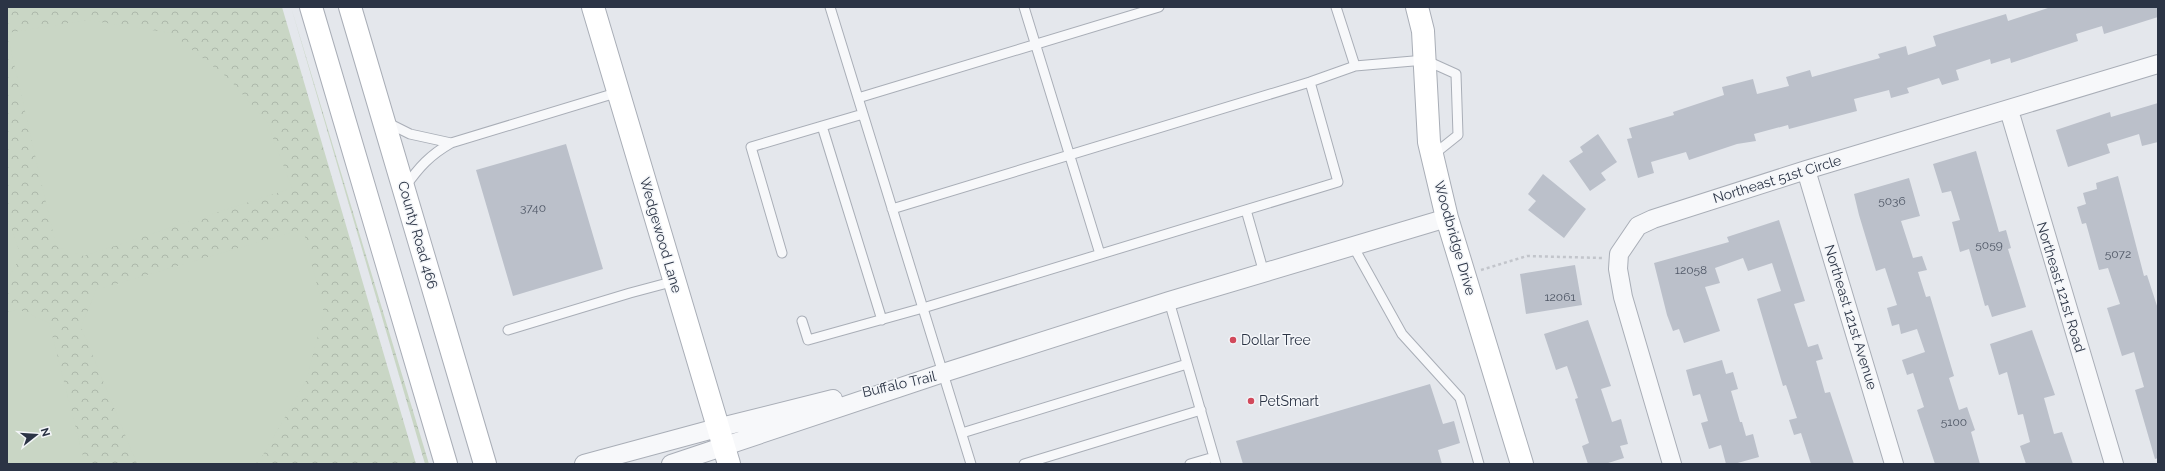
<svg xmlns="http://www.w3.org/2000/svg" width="2165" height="471" font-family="Raleway,sans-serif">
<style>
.park{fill:url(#park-crowns)}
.pitch{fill:#c9d6c5}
.building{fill:#bbc0ca}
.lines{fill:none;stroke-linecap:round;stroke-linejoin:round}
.lane-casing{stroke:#a9aeb7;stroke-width:11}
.street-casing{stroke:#a9aeb7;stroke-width:20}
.secondary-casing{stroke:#a9aeb7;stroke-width:24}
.path{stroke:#c2c5cb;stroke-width:2.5;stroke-dasharray:3 3;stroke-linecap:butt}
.lane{stroke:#f7f8fa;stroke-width:9}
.street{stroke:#f7f8fa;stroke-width:18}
.secondary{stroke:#fff;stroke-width:22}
.poi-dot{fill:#d1495b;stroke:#f4f6f9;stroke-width:1.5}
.labels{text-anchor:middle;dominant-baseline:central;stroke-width:3;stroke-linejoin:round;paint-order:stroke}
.number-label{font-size:12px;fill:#4f5766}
.street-label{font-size:14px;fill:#2b3445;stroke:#f4f6f9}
.poi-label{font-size:14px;fill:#2b3445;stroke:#f4f6f9;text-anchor:start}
</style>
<defs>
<pattern id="park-crowns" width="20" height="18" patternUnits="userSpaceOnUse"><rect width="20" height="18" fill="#c9d6c5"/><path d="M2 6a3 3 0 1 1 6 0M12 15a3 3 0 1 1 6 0" fill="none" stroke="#adb8ab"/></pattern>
</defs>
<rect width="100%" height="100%" fill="#e4e7ec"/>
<!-- park -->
<path class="park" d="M7,7h275l134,457h-409z
M291,7l138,457h-4z"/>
<!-- pitch -->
<path class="pitch" d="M87,20l84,13 58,46 38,43 25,66 -208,68 -28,-10 -49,-213z
M7,216l14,40 -14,24z
M303,229l21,84 -18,68 -46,79 -5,4h-118l-56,-137 15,-37z
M18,309l31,14 36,141h-78v-151z"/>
<!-- building -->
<path class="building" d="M2051,7h107v10l-54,17 -2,-8 -26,8 2,7 -67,22 -1,-5 -19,6 -1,-5 -34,11 3,10 -17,5 -3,-7 -32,10 2,5 -18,5 -2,-8 -35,9 3,12 -68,18 -1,-4 -34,9 2,7 -19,3 -48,16 -3,-8 -35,10 3,11 -16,5 -11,-39 5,-1 -3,-10 45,-13 -1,-3 51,-17 -2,-8 31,-8 4,15 32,-8 -3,-9 24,-7 2,7 68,-19 -2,-4 28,-8 2,9 28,-9 -3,-10 73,-22 2,7z
M2158,103v39l-16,4 -3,-12 -32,10 3,9 -42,14 -12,-37 54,-18 1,5z
M1598,134l19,28 -16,11 5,7 -16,11 -21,-30 14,-9 -3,-5z
M566,144l37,125 -90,27 -37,-126z
M1976,151l23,81 7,-2 5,18 -3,1 18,58 -34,10 -4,-12 -3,1 -16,-57 -9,3 -8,-30 8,-2 -9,-29 -9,2 -9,-29z
M1543,174l43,35 -22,29 -36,-28 8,-9 -8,-7z
M2118,176l26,100 3,-1 11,34v149l-3,1 -20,-69 9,-3 -10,-35 -12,4 -15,-48 13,-4 -12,-36 -9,2 -13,-47 -4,1 -5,-17 9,-3 -3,-11 14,-4 -1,-6z
M1909,178l11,38 -19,5 12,37 9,-2 5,14 -9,2 8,25 4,-1 24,80 -5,2 10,32 8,-3 8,23 -4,2 9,32h-45l-18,-54 7,-3 -11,-34 -6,2 -5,-15 23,-8 -8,-23 -16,5 -2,-10 -7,2 -5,-18 10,-3 -12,-37 -9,3 -17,-56 -5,-21z
M1779,220l26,81 -11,3 14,43 10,-3 5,15 -7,2 9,32 5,-1 24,72h-43l-10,-31 -7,2 -5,-15 8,-2 -11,-33 -3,1 -26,-87 24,-8 -9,-28 -24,8 -5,-13 -28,10 5,15 -15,4 15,44 -36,12 -5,-14 -6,2 -6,-16 -13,-52 75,-21 -2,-5z
M1575,265l7,40 -56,9 -6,-40z
M1588,320l23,66 -10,3 11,33 9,-3 7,25 -8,2 4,12 -19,6h-17l-6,-18 7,-3 -14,-44 3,-1 -11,-32 -11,4 -12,-36z
M2032,330l23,65 -11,3 10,36 8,-2 11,32h-47l-6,-18 10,-4 -7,-28 -5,1 -11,-43 -8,3 -9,-31z
M1722,360l4,14 7,-2 5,17 -7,2 9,31h2l4,14 7,-2 6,23 -25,7h-8l-5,-19 -12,4 -8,-26 7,-2 -8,-27 -7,2 -7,-26z
M1430,384l13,40 11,-3 6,22 -22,7 4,14h-199l-7,-23z"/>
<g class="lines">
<!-- lane casing -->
<g class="lane-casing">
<path id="lane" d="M830,7l141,457
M1024,7l76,247
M1336,7l19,59
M858,98l301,-91
M386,122l24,12 41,9
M822,126l60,194
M405,187c14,-20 25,-32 46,-44l168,-51
M892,209l418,-127 45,-16 70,-6 31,14 2,61 -25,20
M1246,210l18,63
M1353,246l49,88 58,64 19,66
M782,253l-31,-106 112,-33
M1169,301l47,163
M802,321l6,19 115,-32 415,-126 -28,-100
M508,330l122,-37 45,-12
M962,433l225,-69
M1024,464l177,-54
M1190,464l24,-7"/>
</g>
<!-- street casing -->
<g class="street-casing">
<path id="street" d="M2009,110l105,354
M1806,170l88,294
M584,464l133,-36 116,-29
M671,464l272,-91 226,-72 278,-83
M1672,464l-49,-167 -5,-28 1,-15 19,-28 15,-7 153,-49 352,-106"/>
</g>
<!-- secondary casing -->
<g class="secondary-casing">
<path id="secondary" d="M311,7l135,457
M350,7l135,457
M593,7l136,457
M1417,7l6,24 6,111 18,76 75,246"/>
</g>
<!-- path -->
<path class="path" d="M1481,270l46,-14 75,2"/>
<!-- lane -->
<use href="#lane" class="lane"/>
<!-- street -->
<use href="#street" class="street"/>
<!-- secondary -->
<use href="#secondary" class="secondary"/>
</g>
<!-- markers -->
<g class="poi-dot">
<circle cx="1233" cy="340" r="4"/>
<circle cx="1251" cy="401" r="4"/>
</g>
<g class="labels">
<!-- number labels -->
<g class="number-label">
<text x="1892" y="201">5036</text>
<text x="533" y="208">3740</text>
<text x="1989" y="245">5059</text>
<text x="2118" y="254">5072</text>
<text x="1691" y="270">12058</text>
<text x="1560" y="297">12061</text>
<text x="1954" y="422">5100</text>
</g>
<!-- street labels -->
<g class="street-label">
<text transform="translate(1777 179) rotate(-17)">Northeast 51st Circle</text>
<text transform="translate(418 235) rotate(74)">County Road 466</text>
<text transform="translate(661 235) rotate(74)">Wedgewood Lane</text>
<text transform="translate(1455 238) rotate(74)">Woodbridge Drive</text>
<text transform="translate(2061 287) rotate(73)">Northeast 121st Road</text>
<text transform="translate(1851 317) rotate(73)">Northeast 121st Avenue</text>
<text transform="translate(899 384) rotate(-13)">Buffalo Trail</text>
</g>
<!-- poi labels -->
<g class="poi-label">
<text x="1241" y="340">Dollar Tree</text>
<text x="1259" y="401">PetSmart</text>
</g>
</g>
<!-- border -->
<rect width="2165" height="471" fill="none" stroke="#2b3445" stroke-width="16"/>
<!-- north arrow -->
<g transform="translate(36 435) rotate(73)" stroke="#f4f6f9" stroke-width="3" paint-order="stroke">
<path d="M0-3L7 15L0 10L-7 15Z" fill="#2b3445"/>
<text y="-6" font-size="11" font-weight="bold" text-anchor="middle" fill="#2b3445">N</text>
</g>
</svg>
